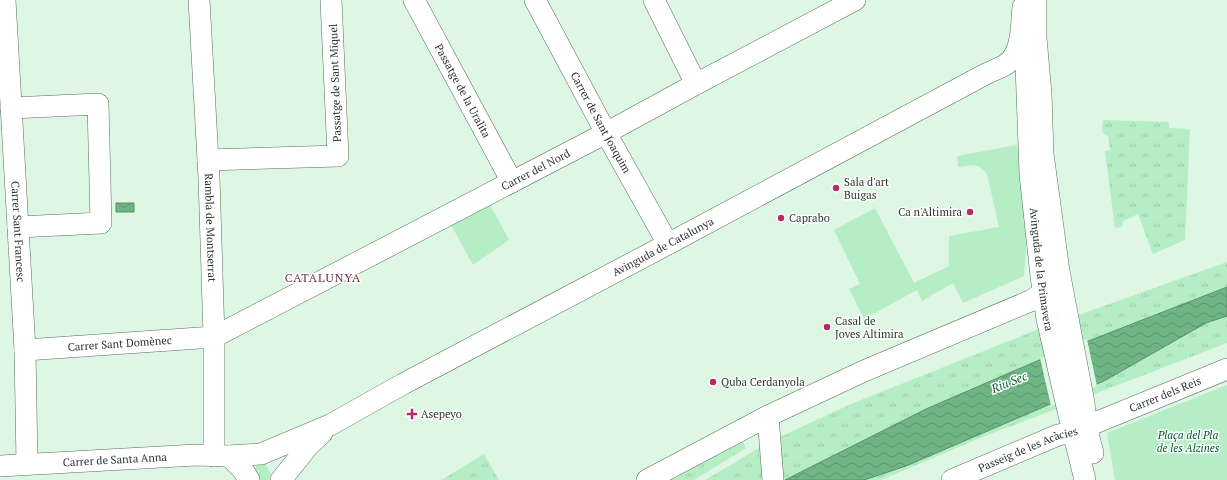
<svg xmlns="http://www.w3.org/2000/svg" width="1227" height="480" font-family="'PT Serif',serif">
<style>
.grass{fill:url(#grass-tufts)}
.green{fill:#b5edc4}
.water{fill:url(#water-waves);stroke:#5b8f6b}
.pier{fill:#def6e4}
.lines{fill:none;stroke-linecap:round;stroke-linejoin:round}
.minor-casing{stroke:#596e5e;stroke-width:22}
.minor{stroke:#fff;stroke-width:21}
.poi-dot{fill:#b92c62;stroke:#fff;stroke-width:1.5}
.labels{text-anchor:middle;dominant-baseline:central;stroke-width:3;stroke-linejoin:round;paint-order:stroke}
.street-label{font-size:11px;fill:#2b352e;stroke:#fff}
.poi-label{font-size:11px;fill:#2b352e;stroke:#fff;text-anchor:start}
.park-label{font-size:11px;font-style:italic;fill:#035a2d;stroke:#fff}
.neighbourhood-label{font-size:12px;letter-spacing:1px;fill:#6f2b41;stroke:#fff}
.water-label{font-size:12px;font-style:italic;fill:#116134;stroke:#fff}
</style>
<defs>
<pattern id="grass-tufts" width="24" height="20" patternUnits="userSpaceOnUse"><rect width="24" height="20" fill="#b5edc4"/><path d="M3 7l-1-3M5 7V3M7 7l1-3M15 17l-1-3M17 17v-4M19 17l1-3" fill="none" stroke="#9ccca9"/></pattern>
<pattern id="water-waves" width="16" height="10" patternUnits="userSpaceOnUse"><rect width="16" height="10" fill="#70b585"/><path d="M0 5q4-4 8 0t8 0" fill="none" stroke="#5c946d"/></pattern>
</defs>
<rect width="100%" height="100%" fill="#def6e4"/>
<!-- grass -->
<path class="grass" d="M1103,120l66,2v6l21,1 -5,111 -32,14 -15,-40 -15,7 -1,6 -7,1 -10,-77 5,-1 -2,-14 -5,-2 -1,-7z
M1227,262v81l-247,95 -99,42h-176l64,-38 82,-38 183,-73z
M741,437l5,11 -52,32h-28z
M484,454l15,26h-59l3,-1z
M264,462l10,17 -1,1h-18l-5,-10z"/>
<!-- green -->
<path class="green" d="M1017,145l10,90 -3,41 -61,27 -10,-20 -31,18 -5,-11 -53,29 -15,-30 11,-5 -26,-54 41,-22 39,75 35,-17v-30l50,-9 -12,-53c-10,-12 -14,-9 -29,-7l-1,-11z
M489,203l20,37 -36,25 -23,-42z
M1227,385v95h-112l-8,-47z"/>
<!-- water -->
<path class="water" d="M116,203h18v9h-18z
M1227,287v29l-21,7 -102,58 -198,85 -42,14h-79l141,-71 111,-48z"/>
<!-- pier -->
<path class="pier" d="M1087,339l10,47 -46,20 -11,-48z"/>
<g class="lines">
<!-- minor casing -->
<g class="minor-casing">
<g id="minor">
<path id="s1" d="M5,0l20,350 2,114"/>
<path id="s2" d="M199,0l10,178 5,159v119"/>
<path id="s3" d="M414,0l98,182"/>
<path id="s4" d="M535,0l71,133 62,111"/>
<path d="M654,0l42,84"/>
<path d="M1036,0v38l5,56 2,60 16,117 25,132 3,27 6,23"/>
<path id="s5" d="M1025,37l5,137 11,102 6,43 21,92 17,69"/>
<path d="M11,108l87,-4 3,119 -83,4"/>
<path d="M208,160l130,-4 -7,-156"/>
<path id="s6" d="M25,350l189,-13 392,-204 90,-49 159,-84"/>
<path d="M768,416l5,64"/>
<path d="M229,456l14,14 6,10"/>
<path id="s7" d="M0,466l196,-11 33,1 32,-2 69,-29 73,-41 265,-140 314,-168c7,-4 16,-7 23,-11 18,-11 16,-40 18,-58"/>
<path d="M281,480l28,-35 13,-12"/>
<path d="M647,480l121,-64 96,-45 166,-70 13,-8 8,-10"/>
<path id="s8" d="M952,480l106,-45 15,-3 154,-63"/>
</g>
</g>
<!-- minor -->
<use href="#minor" class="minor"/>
</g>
<!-- markers -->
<g class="poi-dot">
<circle cx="836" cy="188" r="4"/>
<circle cx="970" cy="212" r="4"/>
<circle cx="781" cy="218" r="4"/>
<circle cx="827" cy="327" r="4"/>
<circle cx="713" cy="382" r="4"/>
<path d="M410 408h4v4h4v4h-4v4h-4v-4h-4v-4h4z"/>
</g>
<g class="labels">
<!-- street labels -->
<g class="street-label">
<text transform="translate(335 83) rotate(-92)">Passatge de Sant Miquel</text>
<text stroke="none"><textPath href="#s3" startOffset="103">Passatge de la Uralita</textPath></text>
<text stroke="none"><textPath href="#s4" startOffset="139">Carrer de Sant Joaquim</textPath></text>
<text stroke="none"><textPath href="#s6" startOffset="552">Carrer del Nord</textPath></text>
<text stroke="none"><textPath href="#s2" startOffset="228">Rambla de Montserrat</textPath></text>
<text stroke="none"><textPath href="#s1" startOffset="232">Carrer Sant Francesc</textPath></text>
<text stroke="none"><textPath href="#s7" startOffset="714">Avinguda de Catalunya</textPath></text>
<text stroke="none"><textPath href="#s5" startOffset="233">Avinguda de la Primavera</textPath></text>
<text stroke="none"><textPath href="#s6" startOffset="95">Carrer Sant Domènec</textPath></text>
<text stroke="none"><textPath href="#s8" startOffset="230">Carrer dels Reis</textPath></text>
<text stroke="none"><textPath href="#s8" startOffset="82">Passeig de les Acàcies</textPath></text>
<text stroke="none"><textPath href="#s7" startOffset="115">Carrer de Santa Anna</textPath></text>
</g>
<!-- poi labels -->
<g class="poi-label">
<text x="844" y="182">Sala d'art<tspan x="844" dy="13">Buigas</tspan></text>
<text x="962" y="212" text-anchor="end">Ca n'Altimira</text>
<text x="789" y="218">Caprabo</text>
<text x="835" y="321">Casal de<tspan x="835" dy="13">Joves Altimira</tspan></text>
<text x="721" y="382">Quba Cerdanyola</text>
<text x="421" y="414">Asepeyo</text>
</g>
<!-- park labels -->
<g class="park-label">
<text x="1188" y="435">Plaça del Pla<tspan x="1188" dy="13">de les Alzines</tspan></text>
</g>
<!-- neighbourhood labels -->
<g class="neighbourhood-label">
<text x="323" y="277">CATALUNYA</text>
</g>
<!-- water labels -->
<g class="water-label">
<text transform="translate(1009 382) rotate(-22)">Riu Sec</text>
</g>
</g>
</svg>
